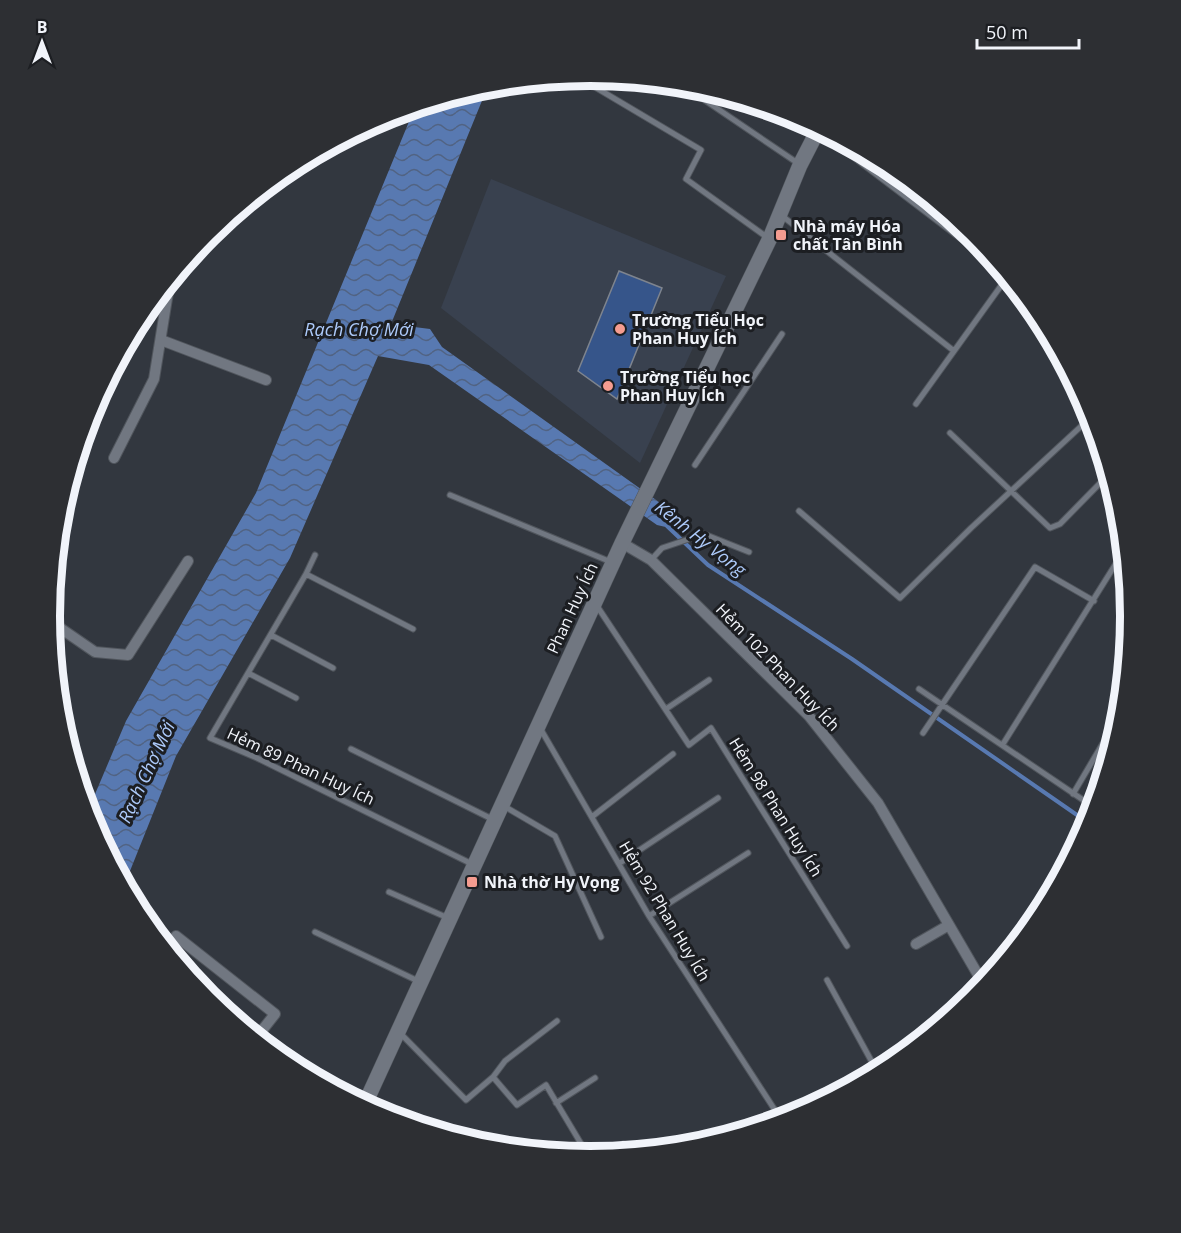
<svg xmlns="http://www.w3.org/2000/svg" width="1181" height="1233" font-family="'Open Sans',sans-serif">
<style>
.built{fill:#39414f}
.water{fill:url(#water-waves)}
.lines{fill:none;stroke-linecap:round;stroke-linejoin:round}
.stream{stroke:#5879b1;stroke-width:4}
.building{fill:#36558a;stroke:#7e848e;stroke-width:1.5}
.lane-casing{stroke:#51565d;stroke-width:7}
.street-casing{stroke:#51565d;stroke-width:12}
.secondary-casing{stroke:#51565d;stroke-width:16}
.lane{stroke:#717781;stroke-width:5}
.street{stroke:#717781;stroke-width:10}
.secondary{stroke:#717781;stroke-width:15}
.poi-dot{fill:#f59c90;stroke:#1c1e22;stroke-width:2}
.labels{text-anchor:middle;dominant-baseline:central;stroke-width:6;stroke-linejoin:round;paint-order:stroke}
.poi-label{font-size:16px;font-weight:bold;fill:#f1f4fa;stroke:#1c1e22;text-anchor:start}
.street-label{font-size:16px;fill:#f1f4fa;stroke:#1c1e22}
.water-label{font-size:18px;font-style:italic;fill:#adcafa;stroke:#1c1e22}
.rim{fill:none;stroke:#f1f4fa;stroke-width:8}
</style>
<defs>
<pattern id="water-waves" width="16" height="10" patternUnits="userSpaceOnUse" patternTransform="scale(1.5)"><rect width="16" height="10" fill="#5879b1"/><path d="M0 5q4-4 8 0t8 0" fill="none" stroke="#516383"/></pattern>
</defs>
<rect width="100%" height="100%" fill="#32373f"/>
<!-- built -->
<path class="built" d="M491,179l235,97 -86,187 -199,-155z"/>
<!-- water -->
<path class="water" d="M488,86l-97,238 39,5 12,18 224,160 10,11v5l-6,5 -13,-3 -228,-160 -51,-9 -88,202 -114,198 -52,130 -37,-73 39,-92 130,-228 159,-386z"/>
<g class="lines">
<!-- stream -->
<path class="stream" d="M667,526l41,39 144,94 238,165"/>
</g>
<!-- building -->
<path class="building" d="M619,271l43,17 -45,111 -39,-28z"/>
<g class="lines">
<!-- lane casing -->
<g class="lane-casing">
<path id="lane" d="M578,77l123,73 -15,29 82,59
M681,84l118,80
M819,131l183,139
M781,215l173,136
M916,404l92,-128
M950,433l100,95 10,-4 50,-51
M695,465l87,-131
M450,495l161,67
M799,511l101,87 71,-70 119,-110
M315,555l-9,19 -96,164 47,20 215,106
M651,560l11,-12 42,-14 45,18
M306,574l107,55
M597,606l92,139 22,-17 136,218
M271,635l62,33
M248,673l48,25
M919,689l176,119
M666,709l43,-29
M540,728l109,188 133,205
M923,733l112,-166 59,34
M1003,744l122,-195
M351,749l143,71
M1073,794l49,-83
M502,805l53,31 46,101
M593,816l80,-62
M620,863l98,-65
M389,892l59,26
M649,916l99,-63
M1036,916l2,4
M315,932l103,49
M827,980l51,93
M401,1034l65,66 27,-23 12,-16 52,-40
M873,1063l78,-46
M493,1077l24,28 29,-20 43,72
M556,1103l39,-25
M609,1156l14,-12"/>
</g>
<!-- street casing -->
<g class="street-casing">
<path id="street" d="M161,340l105,40
M114,458l40,-79 16,-99
M622,543l29,17 158,156 69,87 106,182
M50,621l45,31 33,3 60,-94
M176,936l99,78 -19,24
M916,944l33,-19
M367,1099l27,20"/>
</g>
<!-- secondary casing -->
<g class="secondary-casing">
<path id="secondary" d="M364,1106l258,-563 148,-305 30,-73 19,-37"/>
</g>
<!-- lane -->
<use href="#lane" class="lane"/>
<!-- street -->
<use href="#street" class="street"/>
<!-- secondary -->
<use href="#secondary" class="secondary"/>
</g>
<!-- markers -->
<g class="poi-dot">
<rect x="775" y="229" width="12" height="12" rx="3"/>
<circle cx="620" cy="329" r="6"/>
<circle cx="608" cy="386" r="6"/>
<rect x="466" y="876" width="12" height="12" rx="3"/>
</g>
<g class="labels">
<!-- poi labels -->
<g class="poi-label">
<text x="793" y="226">Nhà máy Hóa<tspan x="793" dy="18">chất Tân Bình</tspan></text>
<text x="632" y="320">Trường Tiểu Học<tspan x="632" dy="18">Phan Huy Ích</tspan></text>
<text x="620" y="377">Trường Tiểu học<tspan x="620" dy="18">Phan Huy Ích</tspan></text>
<text x="484" y="882">Nhà thờ Hy Vọng</text>
</g>
<!-- street labels -->
<g class="street-label">
<text transform="translate(572 608) rotate(-65)">Phan Huy Ích</text>
<text transform="translate(778 667) rotate(46)">Hẻm 102 Phan Huy Ích</text>
<text transform="translate(301 766) rotate(25)">Hẻm 89 Phan Huy Ích</text>
<text transform="translate(776 807) rotate(58)">Hẻm 98 Phan Huy Ích</text>
<text transform="translate(665 911) rotate(59)">Hẻm 92 Phan Huy Ích</text>
</g>
<!-- water labels -->
<g class="water-label">
<text x="359" y="329">Rạch Chợ Mới</text>
<text transform="translate(701 538) rotate(38)">Kênh Hy Vọng</text>
<text transform="translate(146 772) rotate(-65)">Rạch Chợ Mới</text>
</g>
</g>
<!-- crop -->
<path d="M0 0H1181V1233H0ZM60 616a530 530 0 1 1 1060 0a530 530 0 1 1-1060 0Z" fill="#2d2f33" fill-rule="evenodd"/>
<path class="rim" d="M60 616a530 530 0 1 1 1060 0a530 530 0 1 1-1060 0Z"/>
<!-- north arrow -->
<g transform="translate(42 42)" stroke="#1c1e22" stroke-width="4.5" paint-order="stroke">
<path d="M0-4.5L10 22L0 15L-10 22Z" fill="#f1f4fa"/>
<text y="-9" font-size="16" font-weight="bold" text-anchor="middle" fill="#f1f4fa">B</text>
</g>
<!-- scale -->
<path d="M977 39v9h102v-9" fill="none" stroke="#f1f4fa" stroke-width="3"/>
<text x="986" y="39" font-size="18" fill="#f1f4fa" stroke="#1c1e22" stroke-width="4.5" paint-order="stroke">50 m</text>
</svg>
